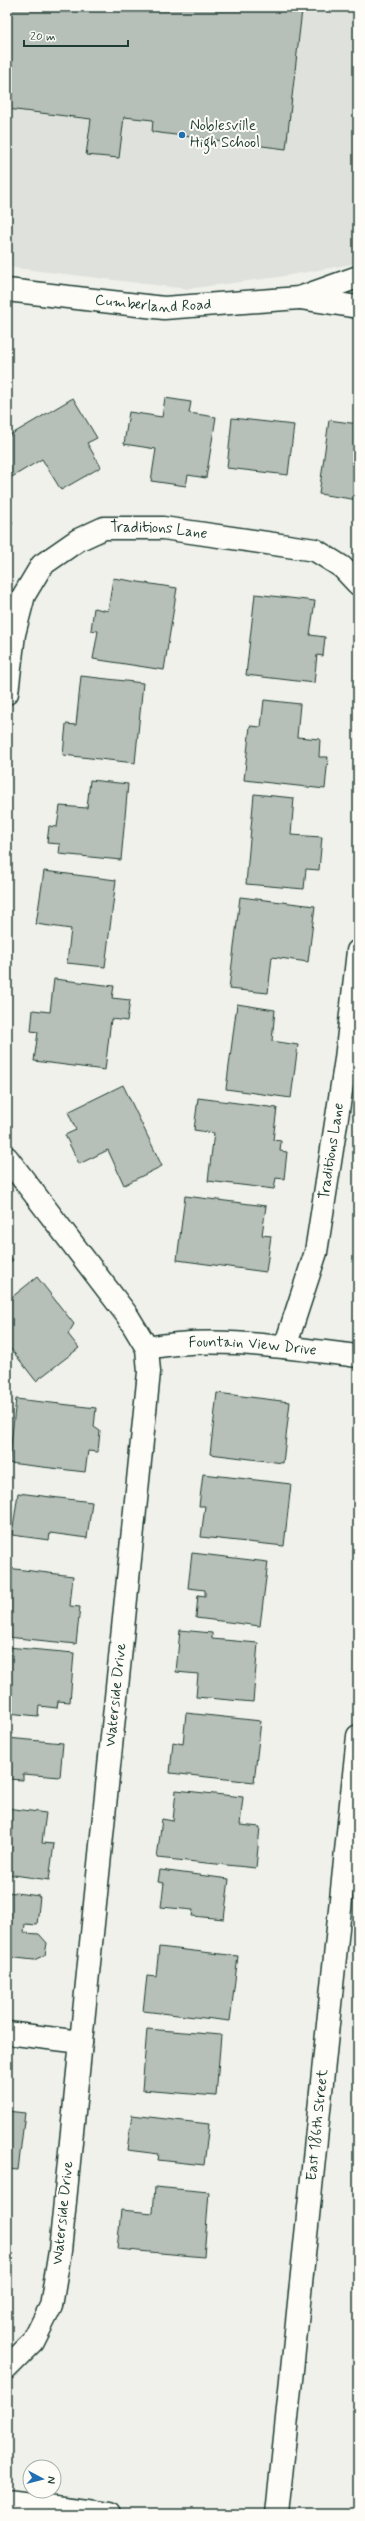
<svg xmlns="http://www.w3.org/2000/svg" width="365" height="2521" font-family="Mynerve,sans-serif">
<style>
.built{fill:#dfe2dc}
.building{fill:#b6bfb8;stroke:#1f3d34}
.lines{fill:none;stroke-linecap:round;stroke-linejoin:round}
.minor-casing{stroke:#1f3d34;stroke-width:25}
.tertiary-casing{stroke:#1f3d34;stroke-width:25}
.trunk-casing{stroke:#1f3d34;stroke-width:25}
.minor{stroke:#fdfcf7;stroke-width:22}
.tertiary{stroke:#fdfcf7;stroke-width:22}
.trunk{stroke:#fdfcf7;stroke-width:22}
.poi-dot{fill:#1f6fb2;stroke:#fdfcf7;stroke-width:1.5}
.labels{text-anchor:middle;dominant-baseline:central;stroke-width:4;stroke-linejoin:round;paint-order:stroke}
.poi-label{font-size:15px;fill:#1f3d34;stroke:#fdfcf7;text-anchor:start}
.street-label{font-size:15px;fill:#1f3d34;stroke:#fdfcf7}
</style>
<rect width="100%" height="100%" fill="#f0f1eb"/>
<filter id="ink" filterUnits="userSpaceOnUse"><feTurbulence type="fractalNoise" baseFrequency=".025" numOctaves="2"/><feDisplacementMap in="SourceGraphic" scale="8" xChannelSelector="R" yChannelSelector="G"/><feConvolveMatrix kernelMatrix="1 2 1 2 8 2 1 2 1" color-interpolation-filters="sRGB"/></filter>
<g filter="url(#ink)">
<!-- built -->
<path class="built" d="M7,7h351v256l-79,14 -92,12 -180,-22z"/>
<!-- building -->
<path class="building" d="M7,7h270l25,3 -16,139 -134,-17 1,-12 -29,-3 -5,41 -33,-3 5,-36 -84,-10z
M73,398l24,40 -10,5 14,24 -40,23 -19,-31 -30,18 -5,-8v-32z
M165,398l26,4 -2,11 27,4 -10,61 -18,-3 -2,11 -35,-5 5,-32 -32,-5 5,-32 33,5z
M232,418l62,7 -6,50 -61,-7z
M329,420l29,4v76l-39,-6z
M7,497l5,2 -5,10z
M7,519l6,3 -6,13z
M113,578l64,10 -13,82 -71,-11 5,-28 -7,-1 3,-22 14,3z
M255,594l60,7 -5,34 15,2 -2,19 -6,-1 -3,28 -68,-8z
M81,676l62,7 -8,80 -72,-8 3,-31 10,1z
M264,700l36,4 -3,33 23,2 -1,18h9l-3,32 -81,-9 6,-54 11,1z
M90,780l38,4 -7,76 -62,-6 1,-10 -13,-1 2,-17 8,1 3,-21 27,2z
M254,794l40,4 -3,37 31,2 -3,33 -13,-1 -2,20 -58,-5z
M44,871l72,9 -11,87 -38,-4 4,-34 -35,-5z
M240,897l75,9 -7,56 -36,-5 -4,36 -39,-4z
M54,979l60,7 -2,12 18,2 -3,21 -16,-2 -6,51 -71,-9 4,-29 -7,-1 2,-21 17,2z
M237,1004l38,6 -3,31 26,4 -7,53 -65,-9z
M123,1085l39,81 -38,19 -16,-35 -29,14 -14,-29 11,-5 -8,-18z
M198,1098l79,10 -4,32 8,1 -1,10 7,1 -3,27 -8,-1 -2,11 -66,-8 6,-48 -20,-3z
M185,1196l81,10 -4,29 9,1 -5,36 -89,-12z
M7,1252l6,8 -6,5z
M37,1277l37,47 -6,10 11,14 -43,33 -29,-37v-43z
M217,1393l73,9 -7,61 -73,-9z
M16,1399l80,9 -2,19 6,4 -2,21 -10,-1 -3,21 -76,-9z
M203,1474l88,10 -7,62 -83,-9 4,-31h-6z
M18,1493l74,9 -5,36 -37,-5 -1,7 -37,-5z
M192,1553l76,9 -8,64 -64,-8 2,-23 7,1v-6l-17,-2z
M7,1568l66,8 -3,30 10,1 -4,37 -69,-7z
M180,1630l32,3v6l46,4 -5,59 -57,-5 2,-23 -22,-2z
M7,1647l67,6 -4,49 -12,-1 -1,7 -18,-2 -1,10 -31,-3z
M186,1713l75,8 -7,61 -84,-9 3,-31 10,2z
M7,1738l56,5 -3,34 -37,-3v6l-16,-1z
M176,1790l67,7 -3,28 20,2 -4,41 -99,-10 5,-39 11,2z
M7,1808l39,5 -4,30 12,1 -5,36 -42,-6z
M160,1870l69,9 -5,40 -32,-3 1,-6 -32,-3 3,-24 -6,-1z
M7,1892l33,4 -3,29 -12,-1 -1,9 15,1 8,9 -2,12 -11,5 -27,-3z
M159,1947l79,9 -8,65 -87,-10 4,-35 9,1z
M147,2029l74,6 -5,61 -74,-6z
M7,2111l18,2 -7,57 -11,-1z
M132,2115l77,9 -5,41 -46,-5 1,-6 -32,-4z
M155,2187l54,5 -5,65 -87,-8 4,-39 32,3z"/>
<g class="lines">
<!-- minor casing -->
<g class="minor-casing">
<g id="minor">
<path id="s1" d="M7,693l7,-59 10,-39 18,-30 36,-25 26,-12h59l152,22 27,17 16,17"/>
<path d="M7,1158l120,157 20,33 2,24 -68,670"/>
<path id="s2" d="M285,1347l31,-95 30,-193 12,-108"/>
<path id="s3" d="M147,1348c69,-13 142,0 211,8"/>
<path d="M7,2033l74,9 -21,209 -9,55 -18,36 -26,26"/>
</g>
</g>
<!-- tertiary casing -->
<g class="tertiary-casing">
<g id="tertiary">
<path id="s4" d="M7,290l157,18 135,-10 59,-21"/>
<path d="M300,298l58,9"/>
<path id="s5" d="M277,2514l81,-778"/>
</g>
</g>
<!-- trunk casing -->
<g class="trunk-casing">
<path id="trunk" d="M7,2501l103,13"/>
</g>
<!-- minor -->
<use href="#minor" class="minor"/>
<!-- tertiary -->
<use href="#tertiary" class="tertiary"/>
<!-- trunk -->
<use href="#trunk" class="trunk"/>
</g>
</g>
<!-- markers -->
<circle class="poi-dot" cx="182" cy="135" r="4"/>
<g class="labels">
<!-- poi labels -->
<g class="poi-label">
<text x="190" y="126">Noblesville<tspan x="190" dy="17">High School</tspan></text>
</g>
<!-- street labels -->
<g class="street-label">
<text stroke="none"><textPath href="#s4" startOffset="147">Cumberland Road</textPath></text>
<text stroke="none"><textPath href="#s1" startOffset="262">Traditions Lane</textPath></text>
<text stroke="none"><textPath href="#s2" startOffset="202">Traditions Lane</textPath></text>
<text stroke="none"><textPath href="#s3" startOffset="106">Fountain View Drive</textPath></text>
<text transform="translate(116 1695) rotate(-84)">Waterside Drive</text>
<text stroke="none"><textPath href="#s5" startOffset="391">East 186th Street</textPath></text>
<text transform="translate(63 2213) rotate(-84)">Waterside Drive</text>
</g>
</g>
<!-- margin -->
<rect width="365" height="2521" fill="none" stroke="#fdfcf7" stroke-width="24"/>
<rect x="12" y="12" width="341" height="2497" fill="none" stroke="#1f3d34" stroke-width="1.5" filter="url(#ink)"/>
<!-- north arrow -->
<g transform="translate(42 2479) rotate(97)"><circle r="19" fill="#fdfcf7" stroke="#a4b0a9"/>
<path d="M0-3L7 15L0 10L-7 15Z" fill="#1f6fb2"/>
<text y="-6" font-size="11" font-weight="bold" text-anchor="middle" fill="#1f3d34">N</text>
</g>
<!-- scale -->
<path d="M24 40v6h104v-6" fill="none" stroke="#1f3d34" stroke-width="2"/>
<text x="30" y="40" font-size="12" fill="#1f3d34" stroke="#fdfcf7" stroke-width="3" paint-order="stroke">20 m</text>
</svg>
